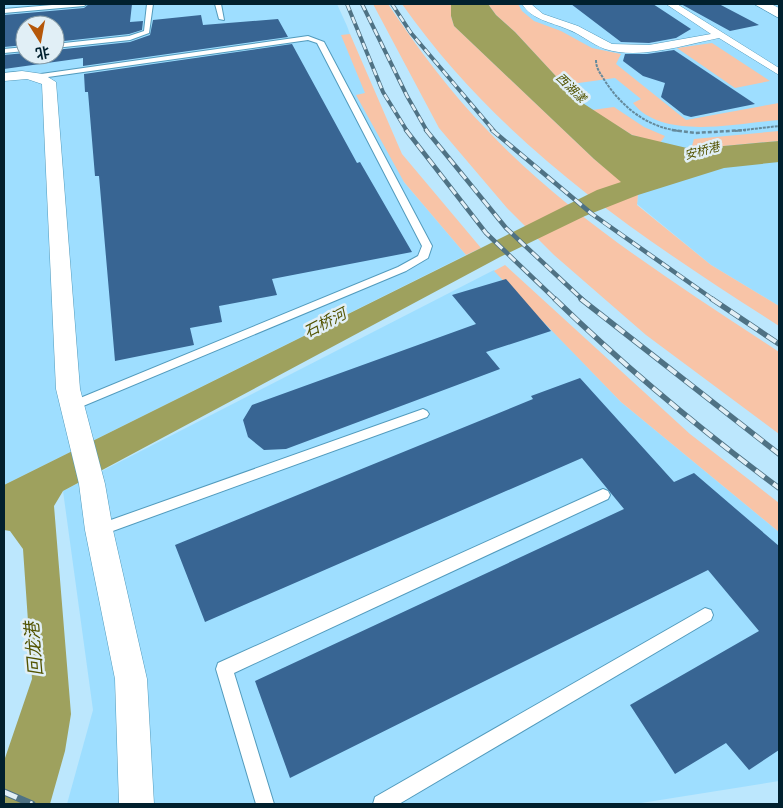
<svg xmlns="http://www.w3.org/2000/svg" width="783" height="808" font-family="Jost,'Noto Sans SC',sans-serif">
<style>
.built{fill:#9edeff;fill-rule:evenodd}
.green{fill:#f8c4a7}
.water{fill:#9ea15e}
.building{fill:#386593}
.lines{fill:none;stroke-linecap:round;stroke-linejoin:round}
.service-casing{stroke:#529bbd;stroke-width:2}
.pedestrian-casing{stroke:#529bbd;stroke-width:1}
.minor-casing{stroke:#529bbd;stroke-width:1}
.tertiary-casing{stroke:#529bbd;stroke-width:1}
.path-far1{stroke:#658a9c;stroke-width:2;stroke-dasharray:3 1;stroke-linecap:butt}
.path{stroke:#658a9c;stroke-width:2.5;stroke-dasharray:4 2;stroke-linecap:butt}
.service{fill:#fff;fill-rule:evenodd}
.pedestrian{fill:#fff;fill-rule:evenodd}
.minor{fill:#fff;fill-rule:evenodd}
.tertiary{fill:#fff;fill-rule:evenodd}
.rail-far3-casing{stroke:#4f7284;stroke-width:4}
.rail-far2-casing{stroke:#4f7284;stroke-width:4.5}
.rail-far1-casing{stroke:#4f7284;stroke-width:5.5}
.rail-casing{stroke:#4f7284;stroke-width:7}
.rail-far3{stroke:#e1eff6;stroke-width:2.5;stroke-dasharray:7;stroke-linecap:butt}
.rail-far2{stroke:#e1eff6;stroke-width:3;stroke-dasharray:9;stroke-linecap:butt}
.rail-far1{stroke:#e1eff6;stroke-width:4;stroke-dasharray:11;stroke-linecap:butt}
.rail{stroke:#e1eff6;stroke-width:5;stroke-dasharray:14;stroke-linecap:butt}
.labels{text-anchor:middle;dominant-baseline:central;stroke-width:5;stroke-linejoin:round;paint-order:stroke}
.far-water-label{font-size:12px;font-style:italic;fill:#525300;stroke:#e1eff6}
.water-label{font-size:15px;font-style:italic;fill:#525300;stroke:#e1eff6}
.near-water-label{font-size:18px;font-style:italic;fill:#525300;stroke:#e1eff6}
</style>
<rect width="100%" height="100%" fill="#bce7fd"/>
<!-- built -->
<path class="built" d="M4,4h333l10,22 57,156 62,73 -462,230zM25,25h30v30h-30z
M463,4h316v302l-68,-41 -74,-61 1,-9z
M494,270l127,132 158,130v249l-144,23h-568l26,-94 -30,-219z"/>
<!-- green -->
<path class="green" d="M373,4h15c30,45 63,89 101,128 84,88 189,153 290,220v82l-133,-99 -92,-80 -47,-47 -68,-80z
M402,4h49v12l3,10 140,133 44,36 -1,10 74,60 68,41v20c-142,-91 -278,-181 -377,-322z
M488,4h30l4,7 12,10 27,10 31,17 29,6 -5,10 70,56 93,-17v17c-43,3 -116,21 -146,-17l8,-4 -26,-21 -51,7 -49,-53 -19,-17z
M350,34l52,120 79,94 -15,7 -62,-73 -48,-87 9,-2 -24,-58z
M712,43l58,38 -35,7 -58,-40z
M614,107l30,20 21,9 -5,7 -28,-8 -40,-25z
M779,131v10l-88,8 3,-10z
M505,265l185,169 89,69v29l-158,-130 -127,-131z"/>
<!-- water -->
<path class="water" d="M451,4h37l8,11 19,17 63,68 54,35 59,14 88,-8v21l-55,6 -86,27 -53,21 -85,41 -437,234 -9,15 17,208 -6,37 -15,53h-46v-43l28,-82 -9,-130 -13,-18 -6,-1v-45l477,-237 116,-58 24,-8 -27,-23 -140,-133 -3,-10z"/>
<!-- building -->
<path class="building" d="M89,4h43l-2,18 13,-1 -1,9 -13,4 -74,8v-17h-30v20l-21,2v-32l80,-7z
M571,4h82l38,25 -15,9 -27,5 -28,-1z
M681,4h38l40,21 -29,6z
M201,15l2,10 75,-6 10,18 -205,29v-8l-79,11v-14l21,-2v2h30v-5l75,-8 20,-7 3,-15z
M292,44l65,119 3,-1 52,90 -140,27 5,16 -58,11 3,16 -32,6 4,17 -79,16 -16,-185h-4l-7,-84h-3l-1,-18z
M674,50l81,54 -64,13 -7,-2 -23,-18 4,-14 -22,-7 -20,-15 2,-7h22z
M506,279l45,52 -65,21 14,17 -214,80 -22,1 -16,-13 -5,-17 9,-15 224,-81 -24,-29z
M580,378l94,104 20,-9 85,73v204l-30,20 -23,-27 -51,31 -45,-69 129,-74 -51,-61 -418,208 -35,-97 369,-172 -42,-51 -377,164 -30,-77 358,-146 -2,-3z"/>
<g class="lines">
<!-- service casing -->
<g class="service-casing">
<path id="service" d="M64,4h23l-3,2 -80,7v-4z
M147,4h6l-4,29 -19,7 -75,8v-4l74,-8 15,-5z
M215,4h6l3,16 -5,-1z
M308,36l16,6 108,204 -4,12 -22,13 -330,138h-8l-2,-3 2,-3 330,-136 20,-11 4,-10 -105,-203 -9,-3 -267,38 -4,-2 4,-2z
M25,47v4l-21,2v-4z
M423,409l4,2 2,3 -2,3 -328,119 -5,-2 -2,-4 2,-4z
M603,489l5,2 2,4 -2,4 -374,174 40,131h-18l-40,-135 2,-6z
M705,608l6,2 2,5 -2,5 -312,184h-26l2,-7z"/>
</g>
<!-- pedestrian casing -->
<g class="pedestrian-casing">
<path id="pedestrian" d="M522,4h9l12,10 35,12 34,18 37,1 62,-11 -45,-30h11l102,64v7l-60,-37c-36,7 -79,22 -114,11 -14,-5 -24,-15 -38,-20 -16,-7 -35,-9 -45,-25z"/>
</g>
<!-- minor casing -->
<g class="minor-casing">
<path id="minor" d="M22,71l21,3 13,8 24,307 25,95 8,46 34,149 7,125h-35l-4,-125 -30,-149 -6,-46 -23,-95 -14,-305 -15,-5 -23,2v-8z"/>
</g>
<!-- tertiary casing -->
<g class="tertiary-casing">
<path id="tertiary" d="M754,4h17l8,4v10z"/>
</g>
<!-- path-far1 -->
<path class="path-far1" d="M596,60c0,9 5,14 9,21 17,26 42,46 74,50
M735,131l44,-5"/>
<!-- path -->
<path class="path" d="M672,130l23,3 51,-3"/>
<!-- service -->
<use href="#service" class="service"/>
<!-- pedestrian -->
<use href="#pedestrian" class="pedestrian"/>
<!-- minor -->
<use href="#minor" class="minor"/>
<!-- tertiary -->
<use href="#tertiary" class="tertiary"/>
<!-- rail-far3 casing -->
<g class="rail-far3-casing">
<path id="rail-far3" d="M347,4l36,88 24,39
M362,4l45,92 20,35
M392,4l19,29 83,98"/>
</g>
<!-- rail-far2 casing -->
<g class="rail-far2-casing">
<path id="rail-far2" d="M406,130l80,103 70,67
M426,130l80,98 77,72
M492,130l100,84 122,86"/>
</g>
<!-- rail-far1 casing -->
<g class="rail-far1-casing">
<path id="rail-far1" d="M555,299c70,68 146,131 224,189
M581,299l198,155
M712,299l67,45"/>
</g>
<!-- rail casing -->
<g class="rail-casing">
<path id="rail" d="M4,792l28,12"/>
</g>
<!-- rail-far3 -->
<use href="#rail-far3" class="rail-far3"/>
<!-- rail-far2 -->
<use href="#rail-far2" class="rail-far2"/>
<!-- rail-far1 -->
<use href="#rail-far1" class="rail-far1"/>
<!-- rail -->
<use href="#rail" class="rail"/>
</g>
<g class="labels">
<!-- far-water labels -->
<g class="far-water-label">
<text transform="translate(571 88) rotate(44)">西湖漾</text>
<text transform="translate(702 151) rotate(-15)">安桥港</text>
</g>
<!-- water labels -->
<g class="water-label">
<text transform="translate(325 323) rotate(-27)">石桥河</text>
</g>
<!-- near-water labels -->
<g class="near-water-label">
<text transform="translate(34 649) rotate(-95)">回龙港</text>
</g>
</g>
<!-- border -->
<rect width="783" height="808" fill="none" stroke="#01202e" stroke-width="10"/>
<!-- north arrow -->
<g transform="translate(40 40) rotate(169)"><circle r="24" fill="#e1eff6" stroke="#879ca6"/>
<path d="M0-4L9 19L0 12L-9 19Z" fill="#b55709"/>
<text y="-8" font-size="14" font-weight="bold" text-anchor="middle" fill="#01202e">北</text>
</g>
</svg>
